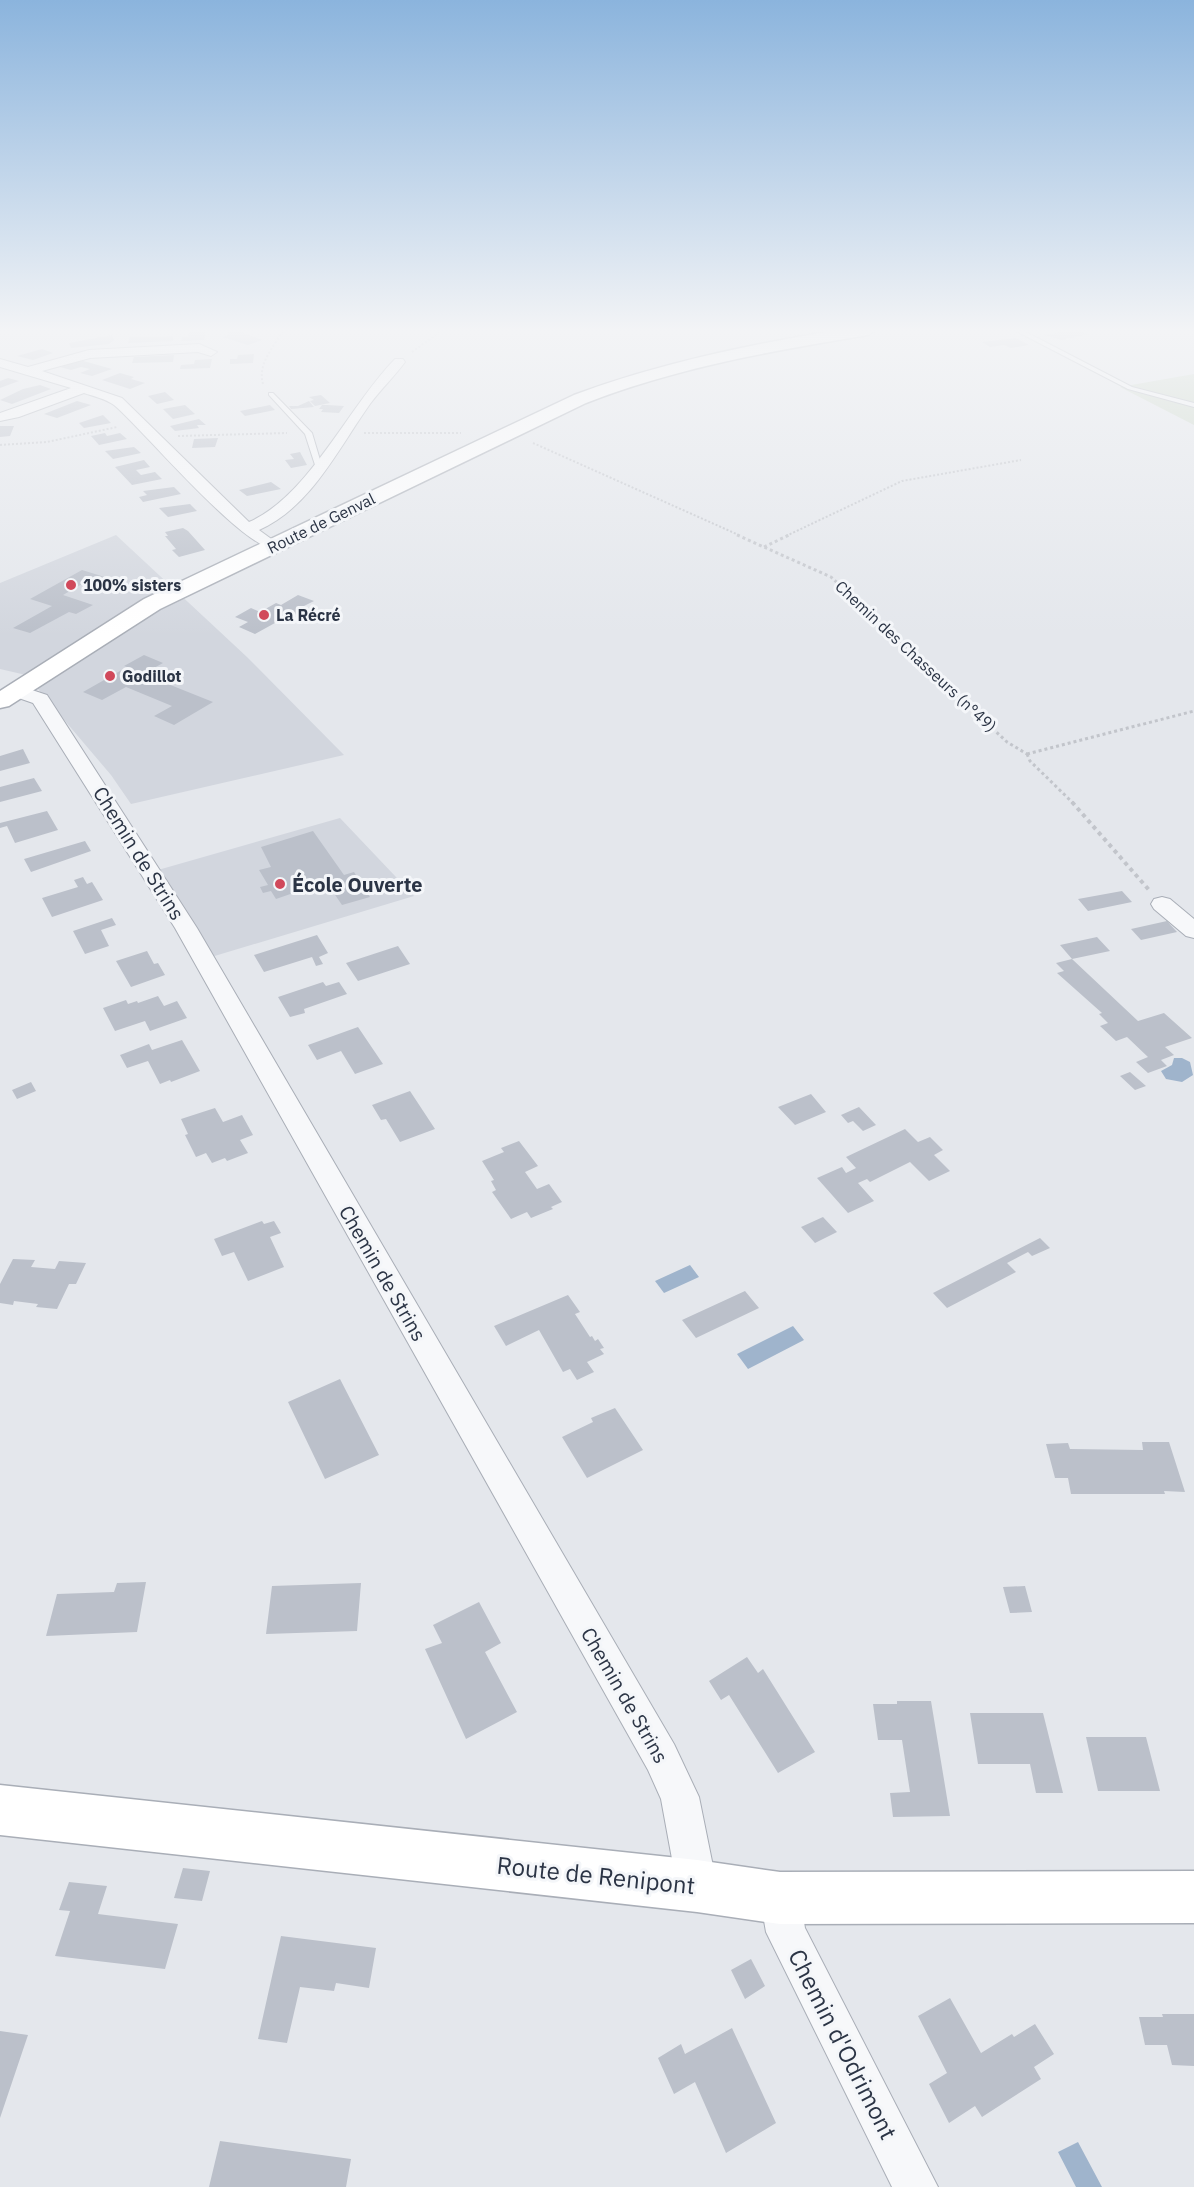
<svg xmlns="http://www.w3.org/2000/svg" width="1194" height="2187" font-family="'IBM Plex Sans',sans-serif">
<style>
.built{fill:#d2d6de}
.green{fill:#c9d6c5}
.water{fill:#9fb4cc}
.building{fill:#bbc0ca}
.lines{fill:none;stroke-linecap:round;stroke-linejoin:round}
.lane-casing{stroke:#a9aeb7;stroke-width:2}
.street-casing{stroke:#a9aeb7;stroke-width:2}
.secondary-casing{stroke:#a9aeb7;stroke-width:3}
.path-far2{stroke:#c2c5cb;stroke-width:2;stroke-dasharray:2 2;stroke-linecap:butt}
.path-far1{stroke:#c2c5cb;stroke-width:3;stroke-dasharray:3 3;stroke-linecap:butt}
.path{stroke:#c2c5cb;stroke-width:4;stroke-dasharray:4 4;stroke-linecap:butt}
.lane{fill:#f7f8fa;fill-rule:evenodd}
.street{fill:#f7f8fa;fill-rule:evenodd}
.secondary{fill:#fff;fill-rule:evenodd}
.poi-dot{fill:#d1495b;stroke:#f4f6f9;stroke-width:2}
.labels{text-anchor:middle;dominant-baseline:central;stroke-width:6;stroke-linejoin:round;paint-order:stroke}
.far-street-label{font-size:16px;fill:#2b3445;stroke:#f4f6f9}
.far-poi-label{font-size:16px;font-weight:bold;fill:#2b3445;stroke:#f4f6f9;text-anchor:start}
.street-label{font-size:20px;fill:#2b3445;stroke:#f4f6f9}
.poi-label{font-size:20px;font-weight:bold;fill:#2b3445;stroke:#f4f6f9;text-anchor:start}
.near-street-label{font-size:24px;fill:#2b3445;stroke:#f4f6f9}
</style>
<rect width="100%" height="100%" fill="#e4e7ec"/>
<!-- built -->
<path class="built" d="M116,535l131,122 97,98 -213,49 -20,-29 -85,-100 -26,-6v-86z
M340,818l74,78 -216,65 -47,-89z"/>
<!-- green -->
<path class="green" d="M1194,374v51l-74,-38z"/>
<!-- water -->
<path class="water" d="M1174,1058h8l8,4 3,13 -11,7 -16,-3 -5,-8 11,-6z
M690,1265l9,12 -35,16 -9,-12z
M793,1326l11,14 -56,29 -11,-15z
M1078,2142l24,45h-26l-18,-35z"/>
<!-- building -->
<path class="building" d="M1074,330l14,4 -27,6 -16,-5z
M231,331l11,1 20,8 -14,5 -25,-8 7,-3 -3,-1z
M189,332h17l-2,8 -23,1 1,-4h6z
M112,335l2,5 -5,4 -38,4 -2,-5z
M173,336v5l-45,2 2,-6z
M1016,338l13,7 -18,3 -7,-3 -14,2 -8,-5z
M42,349l11,4 -20,7 -16,-4z
M254,354l-1,9 -23,1v-5h7l1,-4z
M174,355l-1,7 -41,1 2,-6z
M212,359l-2,9 -30,1 1,-4 13,-1 1,-4z
M80,360l32,9 -20,7 -12,-3 10,-4 -9,-2 -10,3 -11,-3z
M120,373l14,4 -3,2 14,4 -15,6 -28,-9z
M8,378l11,3 -19,7v-7z
M40,385l11,4 -39,15 -12,-4 23,-11z
M165,392l9,8 -17,4 -9,-8z
M321,395l9,8 -15,3 -5,-5 4,-1 -5,-3z
M77,401l14,4 -34,13 -13,-4z
M309,401l5,6 -23,2 -2,-3h9z
M185,405l10,9 -22,5 -10,-10z
M270,405l5,5 -30,6 -5,-5z
M322,405h5l17,1 -5,7 -18,-1 2,-3h-4z
M103,415l8,8 -27,5 -5,-5z
M199,419l7,6h-9l2,3 -24,3 -5,-5z
M0,426h14l-4,10 -10,1z
M105,433l2,3 13,-3 7,6 -28,6 -8,-9z
M218,438l-3,9 -23,1 2,-9z
M134,447l7,6 -28,6 -8,-8z
M300,452l7,13 -16,3 -6,-8 9,-1 -4,-5z
M144,460l6,7 -14,3 5,5 14,-3 7,7 -30,6 -17,-18z
M271,482l10,7 -34,7 -8,-6z
M174,487l7,7 -38,8 -4,-5 8,-2 -4,-4z
M190,504l7,7 -29,6 -9,-9z
M183,528l5,3 17,19 -26,7 -7,-7 4,-1 -11,-13h3l-3,-4z
M82,570l39,12 -16,9 -23,-7 -19,11 30,10 -17,9 -7,-2 -39,21 -17,-5 39,-22 -22,-7z
M298,595l16,6 -10,5 10,4 -13,7 -8,-4 -38,21 -16,-7 9,-5 -13,-5 16,-9 9,4 16,-9 5,2z
M144,655l19,8 -20,11 70,28 -39,23 -20,-9 18,-10 -46,-19 -24,13 -19,-8 44,-25 -3,-1z
M23,749l7,14 -30,8v-15z
M34,778l8,13 -42,11v-15z
M47,811l11,19 -43,13 -8,-17 -7,2v-5z
M313,831l31,44 10,-3 16,25 -28,8 -11,-16 -4,1 -5,-7 -46,16 -5,-8 -8,2 -3,-6 8,-2 -9,-15 12,-3 -10,-20z
M85,841l6,10 -60,21 -7,-13z
M83,877l4,7 5,-2 11,18 -51,17 -10,-19 36,-11 -4,-7z
M1122,891l10,11 -44,9 -10,-12z
M112,918l4,7 -15,5 8,16 -24,8 -12,-23z
M1167,921l10,11 -36,8 -10,-11z
M317,935l11,18 -9,4 4,7 -7,2 -4,-9 -48,15 -10,-17z
M1097,937l13,14 -38,8 -12,-14z
M398,946l12,18 -52,17 -12,-18z
M147,951l7,13 4,-1 7,12 -34,12 -15,-26z
M1072,959l66,62 26,-8 28,25 -27,9 9,8 -13,5 6,6 -19,7 -12,-11 12,-5 -21,-20 -11,4 -16,-15 8,-3 -9,-9 3,-1 -45,-40 7,-2 -8,-8z
M323,982l3,4 13,-4 8,12 -43,15 1,4 -15,4 -12,-20z
M158,996l6,10 13,-5 10,17 -37,13 -5,-10 -30,10 -12,-23 23,-8 2,4 9,-3 1,2z
M358,1027l25,37 -28,10 -14,-23 -24,9 -9,-15z
M182,1040l18,31 -29,11 -1,-2 -10,4 -12,-23 -21,7 -7,-13 29,-11 3,6z
M1130,1072l16,14 -11,4 -15,-14z
M31,1082l5,9 -19,8 -5,-9z
M410,1091l25,38 -35,13 -14,-23 -5,1 -9,-15z
M811,1094l15,18 -31,13 -17,-18z
M859,1107l17,18 -13,6 -10,-10 -5,2 -7,-8z
M215,1108l8,14 19,-7 11,20 -13,5 8,13 -21,8 -2,-3 -13,5 -6,-10 -10,4 -11,-22 3,-1 -7,-15z
M905,1129l13,13 12,-5 13,13 -9,5 16,16 -21,10 -19,-19 -40,20 -3,-3 -9,4 16,18 -26,12 -31,-35 25,-11 4,6 10,-5 -10,-11z
M519,1141l19,25 -13,6 12,17 12,-5 13,18 -11,5 2,2 -22,9 -4,-6 -16,7 -19,-27 4,-2 -5,-9 3,-1 -12,-19 22,-9 -3,-4z
M823,1217l14,15 -22,11 -14,-16z
M262,1221l2,3 10,-3 7,12 -11,4 14,30 -36,14 -14,-29 -12,4 -8,-17z
M1040,1238l10,10 -18,8 -4,-4 -21,11 9,9 -69,36 -14,-15z
M13,1259l22,1 -4,7 24,2 4,-8 27,2 -10,21h-7l-12,25 -21,-2 2,-3 -24,-3 -1,4 -13,-2v-19z
M745,1291l14,17 -63,30 -14,-18z
M568,1295l12,17 -5,2 15,23 2,-1 3,5 3,-2 6,9 -4,1 4,5 -17,8 7,10 -17,8 -7,-11 -7,3 -24,-42 -33,16 -12,-20z
M340,1379l39,76 -54,24 -37,-77z
M615,1408l28,42 -56,28 -25,-41 31,-15 -2,-4z
M1142,1442h27l16,50 -21,-1 1,3h-94l-3,-16h-13l-9,-34 22,-1 2,6 73,1z
M146,1582l-9,50 -91,4 11,-42 57,-2 3,-9z
M361,1583l-4,48 -91,3 6,-48z
M1025,1586l7,26 -22,1 -7,-26z
M479,1602l22,41 -16,9 32,60 -51,27 -41,-90 17,-6 -9,-18z
M747,1657l11,16 5,-4 52,83 -37,21 -49,-78 -8,5 -12,-19z
M897,1701h34l19,115 -57,1 -3,-24 20,-1 -8,-52h-24l-5,-36h24z
M970,1713h73l20,80h-27l-6,-29h-52z
M1086,1737h60l14,54h-62z
M183,1868l27,3 -8,30 -28,-3z
M69,1882l38,4 -9,28 80,10 -13,45 -110,-13 15,-45 -11,-1z
M281,1936l95,12 -7,40 -33,-5 -2,8 -34,-4 -13,56 -29,-4z
M751,1959l14,27 -20,13 -14,-29z
M950,1998l31,55 31,-19 2,3 21,-13 19,30 -20,13 7,12 -59,38 -7,-11 -26,17 -20,-39 18,-11 -29,-57z
M1162,2014h32v52l-22,-1 -5,-20h-22l-6,-28h24z
M732,2028l44,95 -50,30 -31,-71 -21,12 -16,-36 23,-14 4,10z
M0,2031l28,4 -28,83z
M220,2141l131,18 -5,28h-137z"/>
<g class="lines">
<!-- lane casing -->
<g class="lane-casing">
<path id="lane" d="M1014,330h8l110,57 62,16v4l-66,-18z
M269,393h4l39,40 11,37 -7,-2 -11,-34 -36,-39z"/>
</g>
<!-- street casing -->
<g class="street-casing">
<path id="street" d="M199,344l18,8 -6,4 -13,-4 -108,6 -48,13 80,27 127,124c60,-26 99,-115 146,-163h8l2,3c-11,15 -24,27 -35,42 -32,45 -59,103 -111,126l22,16 -2,3c-30,8 -137,-121 -165,-144 -8,-6 -21,-9 -30,-12l-65,24 -19,4v-8l71,-25 -71,-21v-8l28,8 61,-17z
M17,685l30,10 150,233 477,816 25,53 18,89 -6,14 -14,6 -14,-6 -6,-14 -16,-87 -13,-29 -473,-842 -142,-225 -23,-8 -2,-4 2,-4z
M1162,897l8,2 24,20v19l-8,-2 -32,-27 -3,-5 3,-5z
M780,1878l14,6 6,14 5,30 133,259h-46l-126,-255 -6,-34 6,-14z"/>
</g>
<!-- secondary casing -->
<g class="secondary-casing">
<path id="secondary" d="M838,330h38l-8,5c-96,16 -190,32 -282,68l-426,206 -151,97 -9,2v-17l144,-92 430,-204c86,-32 174,-50 264,-65z
M0,1785l697,75 83,12 414,-1v52l-414,1 -83,-12 -697,-77z"/>
</g>
<!-- path-far2 -->
<path class="path-far2" d="M412,352l31,-22
M263,384c-6,-20 11,-38 21,-54
M364,433h97
M178,436l109,-3
M533,443l208,93
M0,445l47,-3 70,-15
M786,536l116,-55 119,-21"/>
<!-- path-far1 -->
<path class="path-far1" d="M737,535l94,42 176,165 20,12
M764,547l25,-12
M1027,754l3,7 43,42
M1027,754l167,-43"/>
<!-- path -->
<path class="path" d="M1072,802l77,88"/>
<!-- lane -->
<use href="#lane" class="lane"/>
<!-- street -->
<use href="#street" class="street"/>
<!-- secondary -->
<use href="#secondary" class="secondary"/>
</g>
<!-- sky -->
<linearGradient id="sky" x2="0" y2="1"><stop stop-color="#8bb4dd"/><stop offset="0.52" stop-color="#f3f4f6"/><stop offset="1" stop-color="#f3f4f6" stop-opacity="0"/></linearGradient>
<rect width="1194" height="636" fill="url(#sky)"/>
<!-- markers -->
<g class="poi-dot">
<circle cx="71" cy="585" r="6"/>
<circle cx="264" cy="615" r="6"/>
<circle cx="110" cy="676" r="6"/>
<circle cx="280" cy="884" r="6"/>
</g>
<g class="labels">
<!-- far-street labels -->
<g class="far-street-label">
<text transform="translate(321 523) rotate(-26)">Route de Genval</text>
<text transform="translate(916 656) rotate(43)">Chemin des Chasseurs (n°49)</text>
</g>
<!-- far-poi labels -->
<g class="far-poi-label">
<text x="83" y="585">100% sisters</text>
<text x="276" y="615">La Récré</text>
<text x="122" y="676">Godillot</text>
</g>
<!-- street labels -->
<g class="street-label">
<text transform="translate(139 853) rotate(58)">Chemin de Strins</text>
<text transform="translate(383 1273) rotate(60)">Chemin de Strins</text>
<text transform="translate(625 1695) rotate(60)">Chemin de Strins</text>
</g>
<!-- poi labels -->
<g class="poi-label">
<text x="292" y="884">École Ouverte</text>
</g>
<!-- near-street labels -->
<g class="near-street-label">
<text transform="translate(596 1875) rotate(6)">Route de Renipont</text>
<text transform="translate(843 2044) rotate(63)">Chemin d'Odrimont</text>
</g>
</g>
</svg>
